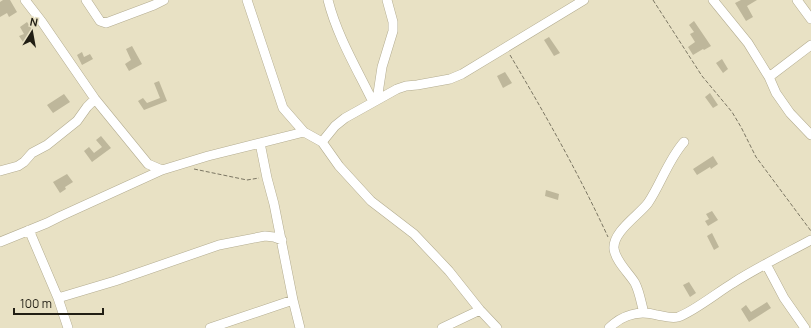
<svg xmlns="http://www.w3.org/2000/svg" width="811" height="328" font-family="Manrope,sans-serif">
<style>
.building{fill:#beb79b}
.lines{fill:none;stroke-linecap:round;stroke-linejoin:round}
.minor-casing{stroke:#b3ac90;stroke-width:10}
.path{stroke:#7b7663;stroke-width:1;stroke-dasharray:4 2;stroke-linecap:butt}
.minor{stroke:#fff;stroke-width:9}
</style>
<rect width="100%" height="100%" fill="#e8e1c4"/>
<!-- building -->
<path class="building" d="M3,0h7l7,12 -8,5 -2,-4 -7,4v-15z
M741,0h16l-10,6 6,11 -7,4 -11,-18z
M694,21l17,25 -7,4 -1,-1 -10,6 -5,-8 7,-5 -5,-8 4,-2 -5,-7z
M27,22l8,12 -12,8 -4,-6 5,-2 -4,-7z
M549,37l11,16 -6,3 -10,-16z
M132,46l10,18 -13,7 -4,-7 6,-4 -5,-11z
M82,52l2,5 6,-3 3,5 -11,6 -5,-10z
M722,59l6,10 -5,4 -7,-10z
M505,72l7,11 -9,5 -6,-12z
M159,81l8,20 -23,9 -6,-9 5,-3 4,5 13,-5 -6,-15z
M710,93l8,12 -5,3 -8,-11z
M64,94l6,8 -17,11 -6,-8z
M101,136l10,12 -19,14 -8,-11 5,-4 5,6 8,-6 -6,-7z
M713,156l5,8 -7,5 -1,-2 -13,8 -4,-6z
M67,174l6,8 -8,5 1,2 -6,4 -7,-11z
M546,190l13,4 -1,6 -13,-4z
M712,211l6,9 -10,6 -3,-5 4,-2 -3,-5z
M712,233l7,14 -5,3 -7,-14z
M689,282l7,11 -6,4 -7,-12z
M767,302l4,6 -22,14 -8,-13 5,-4 5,7z"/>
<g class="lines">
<!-- minor casing -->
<g class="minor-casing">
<path id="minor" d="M25,0l17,22 53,77 53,65 14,6
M86,0l14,21 6,2 48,-18 10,-5
M247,0l36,108 21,24 18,10 17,24 32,35 43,33 35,37 31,39 17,18
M328,0c9,36 29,69 45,102
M713,0l35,43 21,34 7,16 14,20 21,22
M797,0l14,19
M769,77l42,-32
M377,100l5,-33 11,-36v-9l-6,-22
M322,142l13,-16 10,-8 52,-29 9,-3 11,-1 33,-6 12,-5 122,-74
M260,143l7,35 7,26 19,96 7,28
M0,171l18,-5 6,-4 8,-9 15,-8 30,-24 10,-14 8,-8
M29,230l29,68 10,30
M0,242l47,-19 14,-7 101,-46 46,-14 96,-24
M766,264l18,34 21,30
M58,298l57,-17 104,-36 46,-9 9,1 8,3
M644,313c-3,-10 -4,-20 -9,-30 -6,-10 -19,-21 -21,-34 -2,-17 25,-34 34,-46 13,-19 20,-43 36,-61
M210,328l83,-28
M442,328l38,-18
M609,328c13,-13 30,-18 48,-13 7,1 14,4 21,2 15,-5 40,-25 55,-34 25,-16 52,-29 78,-43"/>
</g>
<!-- path -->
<path class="path" d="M653,0l49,76 30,36 9,15 15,30 55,74
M510,55c35,59 69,119 98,182
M194,169l53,11 12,-2"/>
<!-- minor -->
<use href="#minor" class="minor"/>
</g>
<!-- north arrow -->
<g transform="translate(32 32) rotate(11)" stroke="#e8e1c4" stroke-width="3" paint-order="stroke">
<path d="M0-3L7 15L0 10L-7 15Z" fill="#211e14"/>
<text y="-6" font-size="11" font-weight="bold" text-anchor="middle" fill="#211e14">N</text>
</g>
<!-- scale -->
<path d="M14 308v6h89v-6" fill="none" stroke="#211e14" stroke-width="2"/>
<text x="20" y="308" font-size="12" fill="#211e14" stroke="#e8e1c4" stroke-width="3" paint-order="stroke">100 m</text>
</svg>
